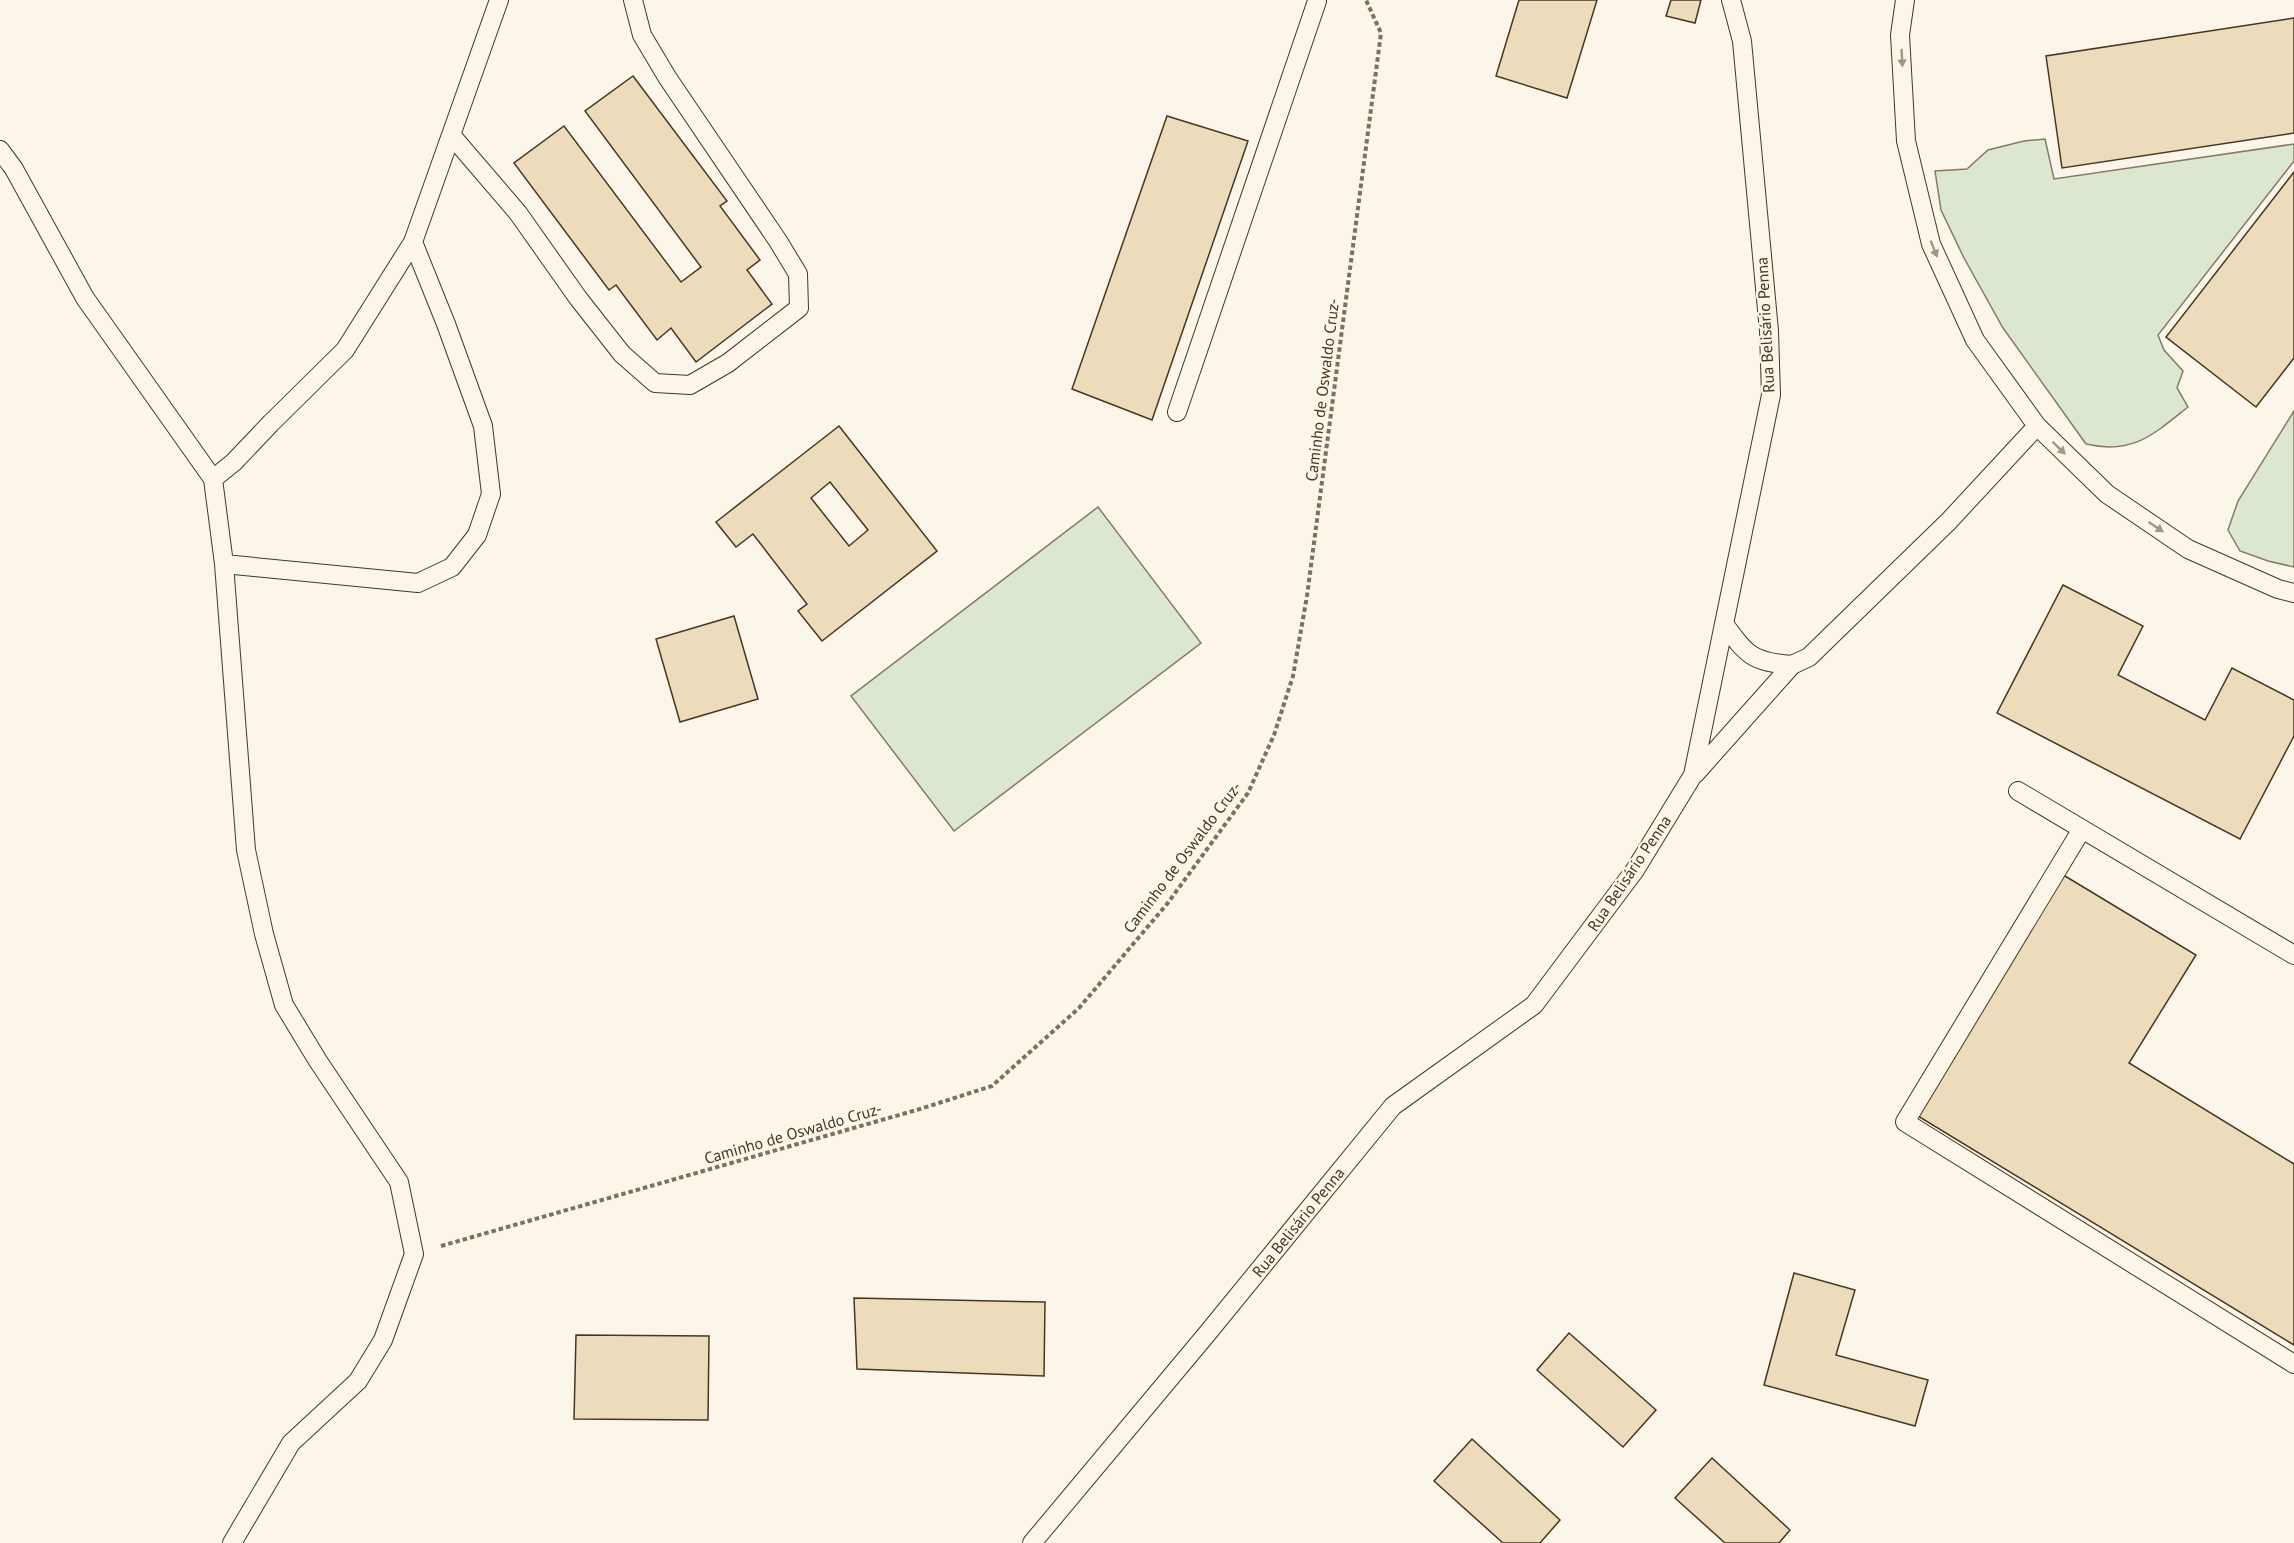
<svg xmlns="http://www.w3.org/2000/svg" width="2294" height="1543" font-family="'PT Sans',sans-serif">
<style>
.green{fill:#dce7d0;stroke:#887966;stroke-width:1.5}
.building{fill:#ecdcbc;stroke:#4a3520;stroke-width:1.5;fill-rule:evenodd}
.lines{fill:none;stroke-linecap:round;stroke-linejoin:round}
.service-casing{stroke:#4a3520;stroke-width:20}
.path{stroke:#7f6f5c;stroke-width:4;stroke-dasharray:4.5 3;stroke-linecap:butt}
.service{stroke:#fbf6e9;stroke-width:18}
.oneway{fill:#a29684}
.labels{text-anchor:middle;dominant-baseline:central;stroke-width:4.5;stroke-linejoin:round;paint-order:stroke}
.street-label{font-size:16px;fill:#4a3520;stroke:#fbf6e9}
</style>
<rect width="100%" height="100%" fill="#fbf6e9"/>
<!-- green -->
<path class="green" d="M2045,139l9,40 240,-35v17l-136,174 6,15 19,21 -6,17 11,19c-34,27 -55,48 -102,37l-83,-116 -39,-70 -23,-48 -6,-39 32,-2 21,-19 36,-9z
M2294,411v156l-26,-6 -28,-10 -12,-21 10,-29z
M1098,507l103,136 -247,188 -103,-135z"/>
<!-- building -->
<path class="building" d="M1519,0h78l-30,98 -71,-22z
M1671,0h30l-6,23 -29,-7z
M2294,18v115l-232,35 -16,-112z
M633,76l94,125 -7,5 40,54 -13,10 25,34 -76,58 -25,-34 -14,12 -41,-55 -7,5 -95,-127 50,-37 117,156 20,-15 -116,-156z
M1167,116l81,25 -96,279 -80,-31z
M2294,172v186l-38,49 -90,-70z
M839,426l98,125 -115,90 -24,-30 9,-7 -54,-70 -17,13 -20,-25zM830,482l38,48 -19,16 -38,-48z
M2063,585l80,41 -25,49 87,45 27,-52 62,32v36l-54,103 -243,-126z
M734,616l24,83 -78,23 -24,-83z
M2060,873l136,82 -67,108 165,101v181l-381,-232z
M1794,1273l61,17 -19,65 92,25 -13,46 -151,-41z
M854,1298l191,4 -1,74 -187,-7z
M1569,1333l87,77 -33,37 -86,-77z
M576,1335l133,1 -1,84 -134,-1z
M1472,1439l88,81 -20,23h-37l-69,-62z
M1712,1458l78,72 -11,13h-54l-50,-45z"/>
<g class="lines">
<!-- service casing -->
<g class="service-casing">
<path id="service" d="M1905,0l-5,35 6,106 25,103 44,96 62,86 70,68 81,55 90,40 16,4
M452,136l66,77 60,85 44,56 33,29 35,2 38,-22 71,-55 -1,-34 -20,-33 -111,-164 -25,-42 -9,-35
M0,150l14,19 71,129 128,181 11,85 22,286 18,84 20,71 34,56 81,121 15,72 -31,86 -25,41 -67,62 -59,100
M1177,412l140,-411
M213,479l21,-17 37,-39 74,-73 68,-108 86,-242
M224,564l194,19 34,-16 25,-32 14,-41 -8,-68 -37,-102 -33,-82
M1724,624c23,31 28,38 68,41
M1695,774l97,-109 17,-8 140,-136 88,-95
M2018,791l276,164
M2082,829l-177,293 389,242
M1032,1543l174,-208 187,-229 141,-101 101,-135 58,-95 78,-380 -2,-64 -27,-290 -11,-41"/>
</g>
<!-- path -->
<path class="path" d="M441,1246l479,-137 72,-23 87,-78 88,-104 81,-111 26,-58 19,-59 14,-80 74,-563 -15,-33"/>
<!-- service -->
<use href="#service" class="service"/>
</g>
<!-- one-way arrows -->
<defs><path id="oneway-solid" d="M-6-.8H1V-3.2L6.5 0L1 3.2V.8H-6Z" transform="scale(1.5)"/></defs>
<g class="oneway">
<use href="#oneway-solid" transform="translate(1902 58) rotate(87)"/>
<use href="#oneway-solid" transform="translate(1934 249) rotate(68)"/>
<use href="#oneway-solid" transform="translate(2059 448) rotate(44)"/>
<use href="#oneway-solid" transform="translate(2156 527) rotate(34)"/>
</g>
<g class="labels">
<!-- street labels -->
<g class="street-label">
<text transform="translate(1765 325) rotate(-93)">Rua Belisário Penna</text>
<text transform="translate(1322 390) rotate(-83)">Caminho de Oswaldo Cruz-</text>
<text transform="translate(1182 857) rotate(-53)">Caminho de Oswaldo Cruz-</text>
<text transform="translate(1629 873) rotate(-56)">Rua Belisário Penna</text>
<text transform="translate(793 1133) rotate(-16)">Caminho de Oswaldo Cruz-</text>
<text transform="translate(1298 1222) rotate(-51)">Rua Belisário Penna</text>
</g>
</g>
</svg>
